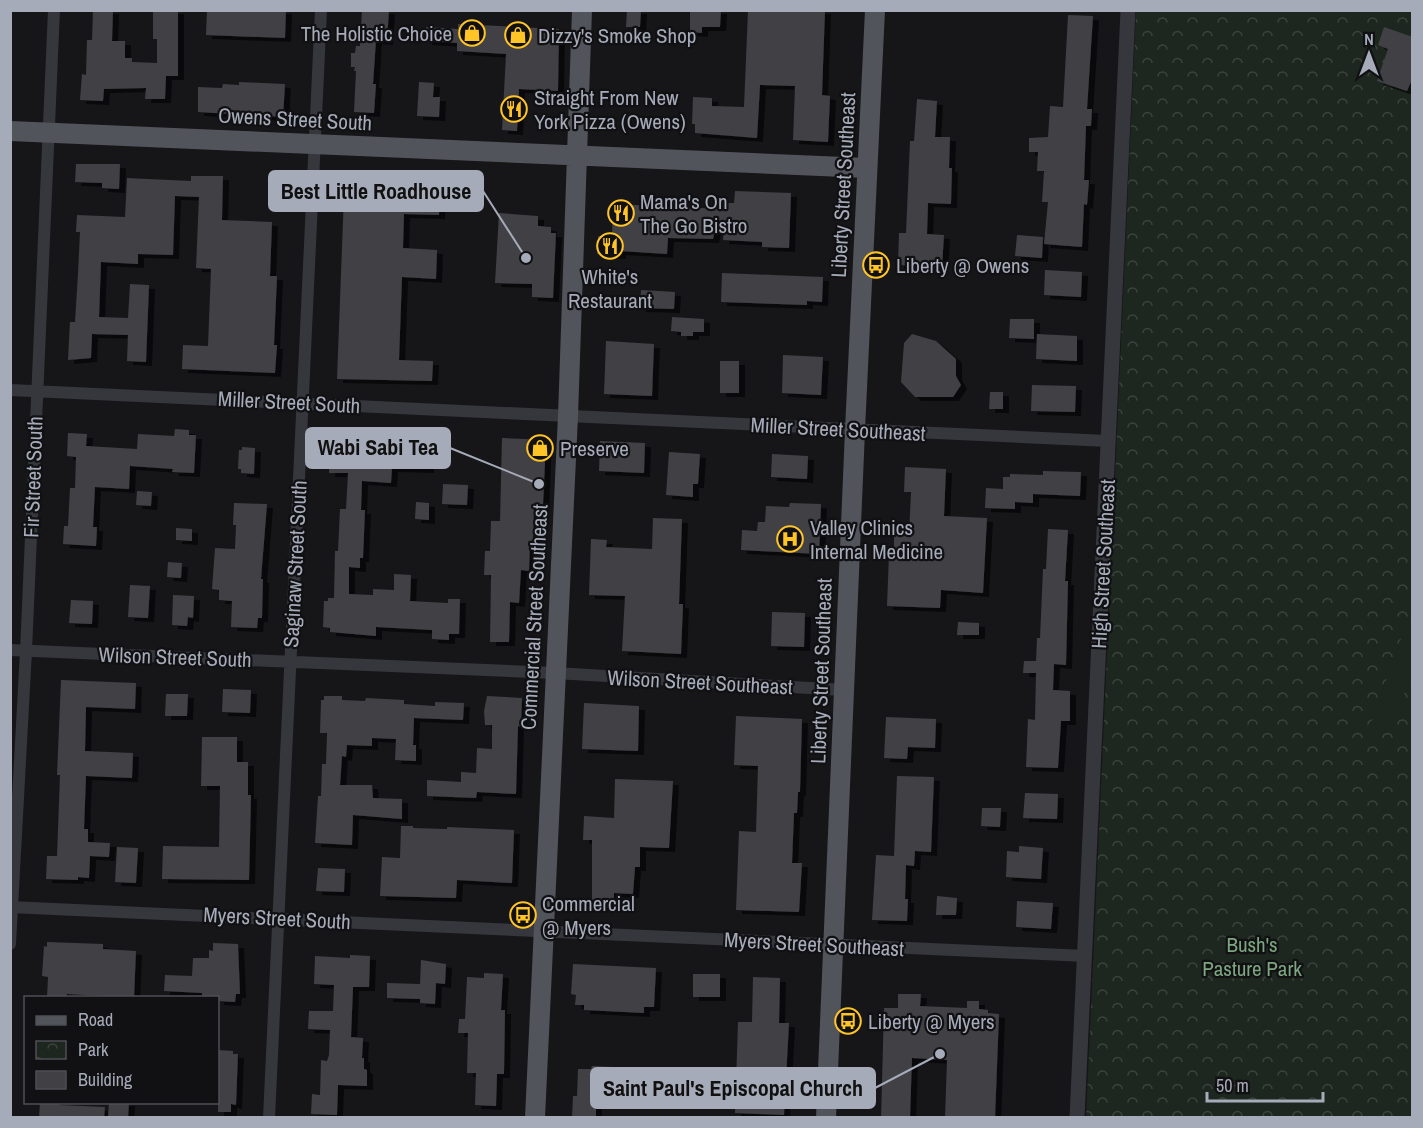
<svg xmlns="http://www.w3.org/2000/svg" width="1423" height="1128" font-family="'Archivo Narrow',sans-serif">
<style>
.park{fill:url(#park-crowns)}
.garden{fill:#1d261f}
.building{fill:#404045;filter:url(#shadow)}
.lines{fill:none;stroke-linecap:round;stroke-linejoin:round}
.minor{stroke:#36373d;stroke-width:12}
.tertiary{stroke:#36373d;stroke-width:15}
.primary{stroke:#52545c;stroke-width:20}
.labels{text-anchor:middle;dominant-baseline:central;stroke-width:4.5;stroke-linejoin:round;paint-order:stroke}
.poi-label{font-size:21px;fill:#a6abb9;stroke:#111113;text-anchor:start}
.street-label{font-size:21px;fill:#a6abb9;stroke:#111113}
.park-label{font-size:21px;fill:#7ca581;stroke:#111113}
.leader{fill:none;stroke:#a6abb9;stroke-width:2}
.callout-dot{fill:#a6abb9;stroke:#111113;stroke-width:2}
.callout{fill:#a6abb9;stroke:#a6abb9;stroke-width:2}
.callout-label{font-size:22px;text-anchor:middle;font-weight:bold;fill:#111}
</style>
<defs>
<pattern id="park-crowns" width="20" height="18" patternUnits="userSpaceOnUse" patternTransform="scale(1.5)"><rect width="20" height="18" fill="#1d261f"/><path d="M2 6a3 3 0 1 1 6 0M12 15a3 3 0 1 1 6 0" fill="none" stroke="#3b433d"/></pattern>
<filter id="shadow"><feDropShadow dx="6" dy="4" stdDeviation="0" flood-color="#0009"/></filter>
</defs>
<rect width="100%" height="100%" fill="#161518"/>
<!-- park -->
<path class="park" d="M1136,11h276v1106l-326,1z"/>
<!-- garden -->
<path class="garden" d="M1412,608v64l-21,58 -20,-7z"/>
<!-- building -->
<path class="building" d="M93,10h20l-1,31h13v17h7v4l25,1v-24h-4v-29h25v66h-12l-1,23h-20l1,-11 -42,1 -1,12 -23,-1 2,-26 4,1 1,-35h5z
M207,10h79l-1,28 -79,-3z
M362,10h27l-2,31 -11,-1 -3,44h3l-2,29 -20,-1 2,-41h-2l1,-4h-4v-14h4l1,-7h4z
M627,10h14l-1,17h-14z
M690,10h31l-1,17h-18v6l-12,-1z
M748,10h77l-3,85 8,1 -2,46 -35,-2 2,-54 -35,-1 -3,53 -62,-5v-9h-3l1,-27 19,1v8l32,1z
M1068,15l25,1 -6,93h5l-1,17h-5l-2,54h5l-2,25 -3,-1 -2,43 -38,-3 4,-42h-6l2,-31h-7l1,-19h-9v-14l19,-1 2,-31 13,1z
M458,24l101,5 -1,62 -39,-2 -2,42 -15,-1 4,-76 -49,-3v-8l-31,-2v-14l32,2z
M1384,27l29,10v40l-6,14 -30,-10 11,-32 -10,-4z
M239,82l46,2 -2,33 -85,-5v-25l24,1 1,-4 16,1z
M419,82l15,1 -1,14h7l-1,20 -22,-1z
M917,99l20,2 -2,36h15l-1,31h3l-1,36 -23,-1 -1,31 17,1 -2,32 -44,-2 1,-32h7l4,-92h4z
M76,164h44l-1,25 -17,-1v-5l-27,-1z
M191,176h32l-1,44 50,2 -2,54h7l-3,69h3l-2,28 -93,-4 1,-24 25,1 3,-77 -15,-1 3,-71 -24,-1 -2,59 -35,-1v10l-37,-2 -2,55 29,1 2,-34 19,1 -3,77 -19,-1 1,-26 -36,-1 -1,24 -23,2 2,-38h5l3,-48 2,-42h-4l1,-17 48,2 2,-39 64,3z
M350,182l90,2 -1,31 -35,-1 -1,34 34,2 -1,29 -34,-2 -3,83 34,1 -1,20 -95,-2 7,-184h5z
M735,191l56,2 -2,55 -27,-1v-5l-39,-2 1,-12 -8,-2 -3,13 -45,-1 -1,16 -47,-3v4l-23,-1 1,-18h14l1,-32 112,5 1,-6h8z
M499,213l39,3v10l13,1v6h5l-3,65 -21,-1v-13l-37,-1z
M1017,235l26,2 -1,21 -27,-2z
M1045,270l37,2 -1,25 -37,-2z
M722,273l101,4 -1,25 -15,-1v4l-86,-3z
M641,290l34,2 -1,17 -34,-1z
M672,317l32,2v13h-11v4h-12v-4l-10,-1z
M1010,319h24v20l-25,-1z
M912,334l24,7 20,18v17l5,9 -8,12h-38l-14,-15 3,-39z
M1037,334l40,2v25l-41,-2z
M606,341l48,3 -2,52 -48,-2z
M783,355l40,2 -2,38 -39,-2z
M720,361h19v32h-19z
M1032,385l44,1 -1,26 -44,-1z
M990,392h13v17h-14z
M175,429l14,1v5h7l-2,38 -22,-1 1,-3 -43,-3 -1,23 -34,-2 -2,40h4l-1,19 -33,-2 1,-18h4l2,-38h5l1,-31 -9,-1 1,-23 19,1 -1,12 51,3 1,-15 36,2z
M502,438l44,2 -3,65 -9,-1 -1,39h-3l-1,28 -8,-1 -2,33 -9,-1 -1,40h-19l1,-67h-7l1,-24h5l1,-30h9z
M337,440l64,5v-3l28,1 -1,26 -36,-1 -1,15 -29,-2 -1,29h4l-2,48h-3v10l-11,-1v27l24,1v-6l21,1v-16l17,1 -1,26 38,2v-4h12l-1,35h-10v6l-17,-1v-9l-56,-3v9l-46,-4v-4l-7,-1 1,-26h4v-3h6l1,-47h3l2,-42h6l2,-36h-19l1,-27h7z
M600,441l45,2 -1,30 -45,-2z
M242,447l13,1 -1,26 -13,-1v-4h-3l1,-19h3z
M669,452l31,2 -2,30h-5v13l-27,-2z
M772,454l36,2 -1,23 -36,-2z
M905,467l41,2 -2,47 43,2 -4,75 -42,-3 -1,18 -53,-2 2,-52h5v-20l15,1 2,-43h-7z
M1043,471l38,1 -1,24 -47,-2v9l-18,-1v7l-30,-1 1,-20 17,1v-12h7v-3l33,1z
M443,484l25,1 -1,20 -25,-1z
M137,491l15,1 -1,14 -15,-1z
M416,502l13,1v17l-14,-1z
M234,503l33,1 -6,75h2l-1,39h-4l-1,10 -26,-1 1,-26 -13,-1v-10l-7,-1 3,-41 20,1 1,-24h-3z
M790,503l31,1 -2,50 -78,-4 1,-20 15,1 1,-9h7l1,-16 23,1z
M653,518l29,1 -3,85h4l-2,50 -59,-3 3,-55 -36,-1 2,-56 16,1 -1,7 46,2z
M176,528l16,1v12l-16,-1z
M1048,529l20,1 -3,51h3l-2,84 -12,-1 -1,26 17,1v30h-9l-3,47 -32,-1 2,-48 7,1 1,-47h-13l1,-12h12l1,-23h3l3,-69h3z
M168,562l14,1 -1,15 -14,-1z
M130,585l20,1 -2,32 -20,-1z
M173,595l21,1 -1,22 -5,-1 -1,9 -15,-1z
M71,600l22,1 -1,23 -23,-1z
M772,612l33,1 -1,34 -33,-1z
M958,622l21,1v12h-22z
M61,680l75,3 -1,26 -49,-2 -1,44 48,2 -1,25 -46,-2 -2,53h4v13l22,1 -1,14 -19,-1 -1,22 -11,-1v3l-32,-1 1,-23h10l3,-81h-3z
M223,689l28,1 -1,23 -28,-1z
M166,694h22l-1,22h-22z
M324,696h18v4l23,1 1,-3 38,2v4l31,2v-4l29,1 -1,17 -49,-2 -1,27h3v16l-21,-1 1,-21 -24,-1v8l-25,-1 -1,12 -4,-1 -2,29h32l1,13 29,1v20l-49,-4 -1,30 -37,-2 3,-47h3l1,-32h4l1,-31h-7l1,-33h3z
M487,696l35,2 -1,29 -3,-1 -2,68 -39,-2 -1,6 -49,-2v-16l34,2v-10l15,1 1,-25 15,1v-24h-7l-1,-14z
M584,703l55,3 -1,45 -56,-2z
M736,716l66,3 -2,73h-2l-1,21h-3l-2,50h10l-3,49 -63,-2 3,-79 17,1 2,-66 -24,-1z
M886,717l50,2 -1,29 -27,-1 -1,12 -23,-1z
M202,737h35v25h11v33h3l-2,85 -87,-1 1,-33 56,1 1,-61h-19z
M897,776l37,1 -3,75 -16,-1 -1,15 -8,-1 -1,34h3l-1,22 -35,-1 4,-65 18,1z
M615,779l58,2 -4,67 -29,-1v20h-5l-2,27 -19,-1v8h-22v-61h-9l1,-24 30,2z
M1025,793l33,1 -1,25 -34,-1z
M982,808h19l-1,19 -19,-1z
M401,826h12v2l34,1v-2l67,3 -2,53 -55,-3 -1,18 -76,-2 2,-39 18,1z
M1019,846l24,2 -2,31 -35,-2 1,-26 12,1z
M117,847l21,1 -2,35 -21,-1z
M318,868l27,1 -1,23 -28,-1z
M937,896l20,2 -1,17h-20z
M1017,901l36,2 -2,26 -35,-2z
M47,942l56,2v5l33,2 -2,47 -67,-4v4h-20l1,-21 -6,-1 2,-30 3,1z
M213,943l25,1 2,50h-4l-1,8 -17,-1v-3h-16v-5l-38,-2 1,-16 27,1 1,-18h16v-8l4,1z
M350,955l20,1 -1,31h-16l-2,50 12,1 -1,20h2v11l3,1v16l-29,-1 -1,30 -26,-1 1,-20 8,1 1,-35 6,1 2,-6 1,-25 -22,-1 1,-18h24l1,-26 -20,-1 1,-28 35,2z
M421,960l25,4 -1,20 -9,-1 -1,21 -15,-1v-4l-33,-1v-15l33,1z
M573,964l83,4 -2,39h-10v6l-60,-3v-5h-9l1,-10 -5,-1z
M484,973l19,1 -2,36h4l-1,64h-7l-1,32 -21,-1 1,-32h-9l1,-40h-10l1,-14h6l2,-42 17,1z
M693,974h27v23h-27z
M753,977l27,1 -1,45h10l-5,92 -49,-2 3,-91h14z
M898,994h23l-1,12 47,2v-7h12v8l9,1v3l11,1 -4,104h-50l2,-58 -35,-2 -2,60h-29l3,-110h14z
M218,1050l15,1v3h5l-2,51 -5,-1v8h-13z
M592,1066l62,3 -1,29 -57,-2v22h-24l1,-22h4l1,-27h13z
M40,1102h19v3l46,2 -1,11h-65z
M109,1102h20l-1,16h-20z"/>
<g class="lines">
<!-- minor -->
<path class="minor" d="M10,390l1098,51
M10,650l545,23 289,17
M10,907l1075,49
M10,944l16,-293 28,-641
M269,1118l52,-1108"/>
<!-- tertiary -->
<path class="tertiary" d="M1077,1118l51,-1108"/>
<!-- primary -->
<path class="primary" d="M10,131l857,37
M535,1118l33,-702 14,-406
M826,1118l29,-688 20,-420"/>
</g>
<!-- icons -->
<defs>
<g id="shop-ring" transform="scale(1.35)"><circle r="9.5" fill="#111113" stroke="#ffc426" stroke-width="1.5"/><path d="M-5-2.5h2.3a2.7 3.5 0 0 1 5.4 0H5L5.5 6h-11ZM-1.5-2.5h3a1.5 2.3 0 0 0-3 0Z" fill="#ffc426"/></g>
<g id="restaurant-ring" transform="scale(1.35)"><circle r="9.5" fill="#111113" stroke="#ffc426" stroke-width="1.5"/><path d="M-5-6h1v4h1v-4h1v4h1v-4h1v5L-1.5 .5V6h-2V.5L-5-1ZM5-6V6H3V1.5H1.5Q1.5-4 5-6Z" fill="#ffc426"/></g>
<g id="bus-ring" transform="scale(1.35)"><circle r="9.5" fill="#111113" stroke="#ffc426" stroke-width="1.5"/><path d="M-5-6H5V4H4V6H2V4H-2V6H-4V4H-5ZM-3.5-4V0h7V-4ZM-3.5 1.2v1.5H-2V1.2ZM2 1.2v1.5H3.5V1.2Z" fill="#ffc426"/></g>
<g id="hospital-ring" transform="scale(1.35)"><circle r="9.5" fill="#111113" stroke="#ffc426" stroke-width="1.5"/><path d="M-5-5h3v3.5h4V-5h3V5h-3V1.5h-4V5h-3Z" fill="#ffc426"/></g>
</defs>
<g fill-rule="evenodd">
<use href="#shop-ring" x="472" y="33"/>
<use href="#shop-ring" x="518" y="35"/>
<use href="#restaurant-ring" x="514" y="109"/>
<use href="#restaurant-ring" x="621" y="213"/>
<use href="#restaurant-ring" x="610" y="246"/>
<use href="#bus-ring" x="876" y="265"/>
<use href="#shop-ring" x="540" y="448"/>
<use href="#hospital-ring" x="790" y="539"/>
<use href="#bus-ring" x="523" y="915"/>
<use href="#bus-ring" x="848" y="1021"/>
</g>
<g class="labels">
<!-- poi labels -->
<g class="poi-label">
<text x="452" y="33" text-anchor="end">The Holistic Choice</text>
<text x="538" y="35">Dizzy's Smoke Shop</text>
<text x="534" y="97">Straight From New<tspan x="534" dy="24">York Pizza (Owens)</tspan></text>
<text x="640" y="201">Mama's On<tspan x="640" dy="24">The Go Bistro</tspan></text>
<text x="896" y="265">Liberty @ Owens</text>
<text x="610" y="276" text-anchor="middle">White's<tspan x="610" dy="24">Restaurant</tspan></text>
<text x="560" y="448">Preserve</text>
<text x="810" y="527">Valley Clinics<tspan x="810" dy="24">Internal Medicine</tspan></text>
<text x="542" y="903">Commercial<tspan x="542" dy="24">@ Myers</tspan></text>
<text x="868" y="1021">Liberty @ Myers</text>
</g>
<!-- street labels -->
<g class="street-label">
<text transform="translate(295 119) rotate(3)">Owens Street South</text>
<text transform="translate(843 185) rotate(-87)">Liberty Street Southeast</text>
<text transform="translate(289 402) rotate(3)">Miller Street South</text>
<text transform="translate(838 429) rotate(3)">Miller Street Southeast</text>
<text transform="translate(33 477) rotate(-88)">Fir Street South</text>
<text transform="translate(295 564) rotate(-87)">Saginaw Street South</text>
<text transform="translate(1103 564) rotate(-87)">High Street Southeast</text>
<text transform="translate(534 617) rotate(-87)">Commercial Street Southeast</text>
<text transform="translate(175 657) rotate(2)">Wilson Street South</text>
<text transform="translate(821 671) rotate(-88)">Liberty Street Southeast</text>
<text transform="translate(700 682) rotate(3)">Wilson Street Southeast</text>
<text transform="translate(277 918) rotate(3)">Myers Street South</text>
<text transform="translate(814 944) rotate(3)">Myers Street Southeast</text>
</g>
<!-- park labels -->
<g class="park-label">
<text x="1252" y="944">Bush's<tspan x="1252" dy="24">Pasture Park</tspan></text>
</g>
</g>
<!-- callouts -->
<path class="leader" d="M526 258L483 191M539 484L450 448M940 1054L875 1088"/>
<g class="callout-dot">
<circle cx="526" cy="258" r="6"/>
<circle cx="539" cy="484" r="6"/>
<circle cx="940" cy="1054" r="6"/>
</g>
<g class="callout">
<rect x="269" y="171" width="214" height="40" rx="6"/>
<rect x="306" y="428" width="144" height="40" rx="6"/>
<rect x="591" y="1068" width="284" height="40" rx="6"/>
</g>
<g class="callout-label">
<text x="376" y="199">Best Little Roadhouse</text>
<text x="378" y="455">Wabi Sabi Tea</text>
<text x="733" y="1096">Saint Paul's Episcopal Church</text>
</g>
<!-- border -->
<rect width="1423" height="1128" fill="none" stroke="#a6abb9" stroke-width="24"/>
<!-- legend -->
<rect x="24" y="996" width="195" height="108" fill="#111113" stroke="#4d4f55" stroke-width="1.5"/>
<rect x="36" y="1016" width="30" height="9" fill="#52545c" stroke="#4d4f55" stroke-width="1.5"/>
<text x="78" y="1026" font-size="18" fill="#a6abb9">Road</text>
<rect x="36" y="1041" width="30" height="18" fill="url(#park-crowns)" stroke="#4d4f55" stroke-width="1.5"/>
<text x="78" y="1056" font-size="18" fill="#a6abb9">Park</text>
<rect x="36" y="1071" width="30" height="18" fill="#404045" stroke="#4d4f55" stroke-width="1.5"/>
<text x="78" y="1086" font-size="18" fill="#a6abb9">Building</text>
<!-- north arrow -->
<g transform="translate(1369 54)" stroke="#111113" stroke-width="4.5" paint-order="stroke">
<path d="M0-4.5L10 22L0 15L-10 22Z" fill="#a6abb9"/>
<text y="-9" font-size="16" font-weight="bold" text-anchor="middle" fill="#a6abb9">N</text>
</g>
<!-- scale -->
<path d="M1207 1092v9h116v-9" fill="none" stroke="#a6abb9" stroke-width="3"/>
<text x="1216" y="1092" font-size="18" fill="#a6abb9" stroke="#111113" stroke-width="4.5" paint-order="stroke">50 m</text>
</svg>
